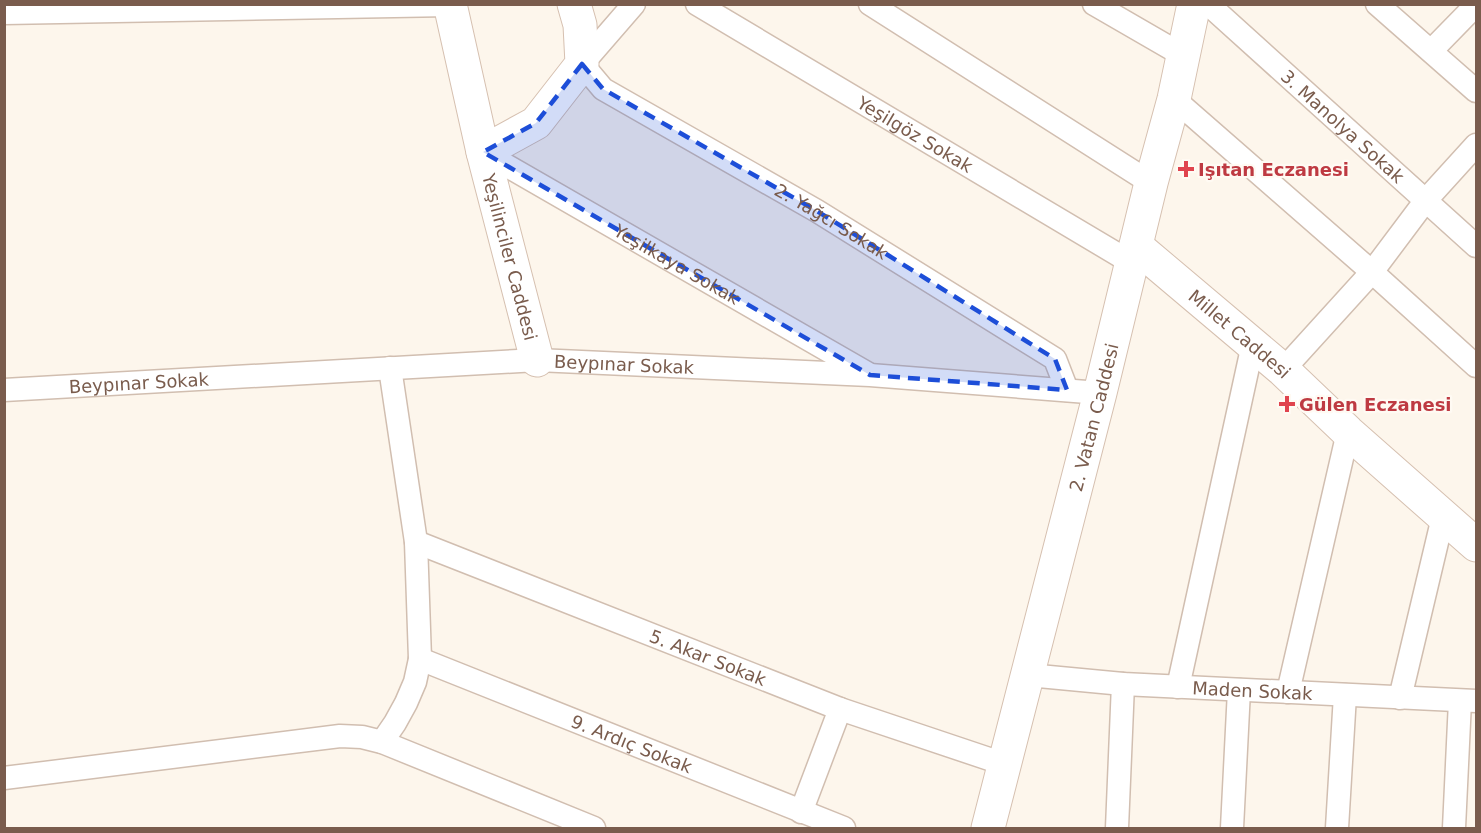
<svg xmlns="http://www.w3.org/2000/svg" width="1481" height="833" font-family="'DejaVu Sans',sans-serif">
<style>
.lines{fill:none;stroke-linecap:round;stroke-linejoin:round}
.street-casing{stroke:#d1beb0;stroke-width:25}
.secondary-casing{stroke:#d6c0b0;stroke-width:35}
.street{stroke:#fff;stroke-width:22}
.secondary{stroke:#fff;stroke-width:33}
.marked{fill:#1d4ed8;fill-opacity:0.2;stroke:#1d4ed8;stroke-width:4.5;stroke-dasharray:12 8;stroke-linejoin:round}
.health-dot{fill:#e0444e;stroke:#fffaf3;stroke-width:2}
.labels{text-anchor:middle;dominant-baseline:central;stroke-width:4.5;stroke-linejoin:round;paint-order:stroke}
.street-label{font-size:18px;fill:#7a5c4d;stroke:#fffaf3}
.health-label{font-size:18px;font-weight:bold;fill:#be3a42;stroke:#fffaf3;text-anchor:start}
</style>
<rect width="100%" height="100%" fill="#fdf6ec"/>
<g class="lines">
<!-- street casing -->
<g class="street-casing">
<g id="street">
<path id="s1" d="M634,4l-52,60 21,25 214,122 238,148 12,31"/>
<path id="s2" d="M697,4l435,259"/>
<path d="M870,4l281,179"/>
<path d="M1094,4l90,52"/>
<path id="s3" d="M1208,4l268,242"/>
<path d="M1377,4l99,87"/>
<path d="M4,13l446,-8"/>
<path d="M1431,51l45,-46"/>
<path d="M1174,99l198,173 104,94"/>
<path id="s4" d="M483,152l384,221"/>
<path d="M1283,370l89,-98 54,-72 50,-55"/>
<path id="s5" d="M4,390l533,-30 333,15 230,18"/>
<path id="s6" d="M416,542l424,167 164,55"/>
<path id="s7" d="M420,659l424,169"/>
<path id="s8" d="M1028,675l95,9 353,17"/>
<path d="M1178,687l75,-343"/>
<path d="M1288,692l60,-260"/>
<path d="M1400,698l43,-181"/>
<path d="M382,742l13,-19 11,-20 9,-21 5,-23 -4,-117 -26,-174"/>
<path d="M4,778l336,-42 22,1 20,5 212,86"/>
<path d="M801,812l39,-103"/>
<path d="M1117,828l6,-144"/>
<path d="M1232,828l7,-138"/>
<path d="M1337,828l8,-133"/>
<path d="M1454,828l6,-127"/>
</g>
</g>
<!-- secondary casing -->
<g class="secondary-casing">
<g id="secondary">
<path id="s9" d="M450,4l33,148 54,208"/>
<path d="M483,152l53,-29 46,-59 -2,-39 -6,-21"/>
<path id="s10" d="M1136,246l147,124 65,62 128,113"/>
<path id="s11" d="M988,828l112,-435 51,-210 23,-84 20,-95"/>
</g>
</g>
<!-- street -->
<use href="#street" class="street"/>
<!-- secondary -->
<use href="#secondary" class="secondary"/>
</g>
<!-- marked area -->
<path class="marked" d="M582,64l21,25 214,122 238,148 12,31 -197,-15 -387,-223 53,-29z"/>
<!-- markers -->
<g class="health-dot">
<path d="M1183 160h6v6h6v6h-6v6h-6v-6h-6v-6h6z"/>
<path d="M1284 395h6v6h6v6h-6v6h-6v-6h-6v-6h6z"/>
</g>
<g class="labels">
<!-- street labels -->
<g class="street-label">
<text stroke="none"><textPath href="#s3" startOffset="182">3. Manolya Sokak</textPath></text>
<text stroke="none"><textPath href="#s2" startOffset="254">Yeşilgöz Sokak</textPath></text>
<text stroke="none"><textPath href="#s1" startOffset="376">2. Yağcı Sokak</textPath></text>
<text stroke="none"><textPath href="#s9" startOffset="260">Yeşilinciler Caddesi</textPath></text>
<text stroke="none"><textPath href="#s4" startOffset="224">Yeşilkaya Sokak</textPath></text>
<text stroke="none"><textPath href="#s10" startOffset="136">Millet Caddesi</textPath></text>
<text stroke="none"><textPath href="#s5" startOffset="621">Beypınar Sokak</textPath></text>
<text stroke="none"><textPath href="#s5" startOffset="135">Beypınar Sokak</textPath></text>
<text stroke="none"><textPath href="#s11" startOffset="424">2. Vatan Caddesi</textPath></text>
<text stroke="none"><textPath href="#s6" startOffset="314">5. Akar Sokak</textPath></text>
<text stroke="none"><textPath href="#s8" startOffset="225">Maden Sokak</textPath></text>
<text stroke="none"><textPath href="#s7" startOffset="228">9. Ardıç Sokak</textPath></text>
</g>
<!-- health labels -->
<g class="health-label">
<text x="1198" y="169">Işıtan Eczanesi</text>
<text x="1299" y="404">Gülen Eczanesi</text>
</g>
</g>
<!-- border -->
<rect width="1481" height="833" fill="none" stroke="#7a5c4d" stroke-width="12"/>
</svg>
